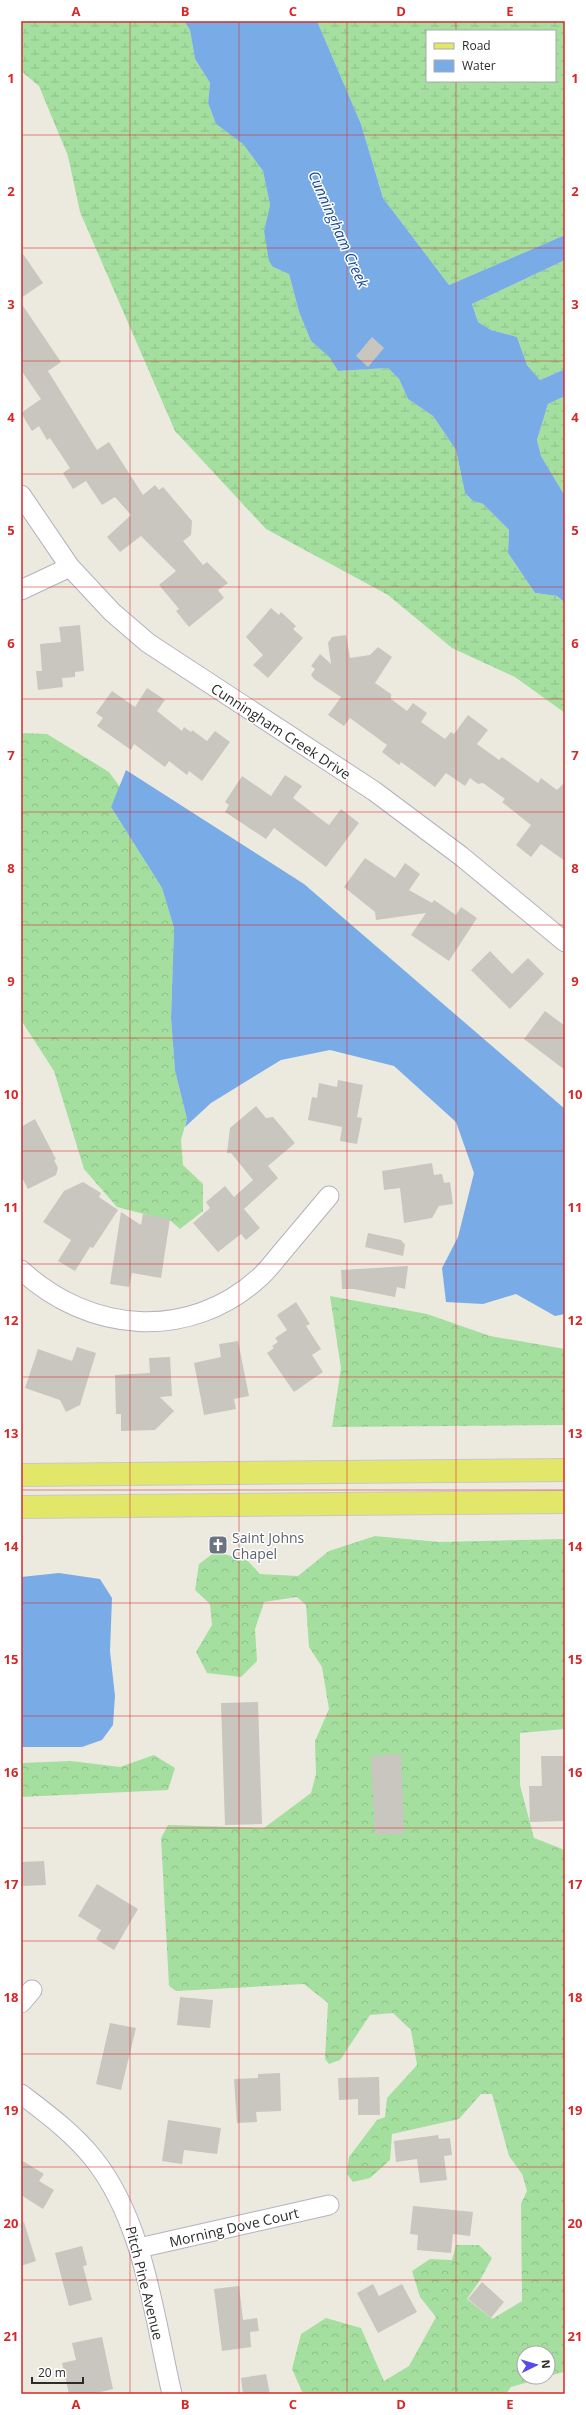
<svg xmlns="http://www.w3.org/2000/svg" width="586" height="2415" font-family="'Open Sans',sans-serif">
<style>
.forest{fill:url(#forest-crowns)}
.wetland{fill:url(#wetland-marsh);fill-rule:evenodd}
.water{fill:#79ace7}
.building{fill:#c8c6be}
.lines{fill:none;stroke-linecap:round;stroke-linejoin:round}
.minor-casing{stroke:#b3b2be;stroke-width:21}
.major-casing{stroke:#c8c8c8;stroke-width:24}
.minor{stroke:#fff;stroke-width:19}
.major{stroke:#e3e769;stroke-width:22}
.grid{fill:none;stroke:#d62828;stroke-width:1;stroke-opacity:0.55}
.labels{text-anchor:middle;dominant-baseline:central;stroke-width:3;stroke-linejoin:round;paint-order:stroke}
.street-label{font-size:14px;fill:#2b2b2b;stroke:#fff}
.worship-label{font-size:14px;fill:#5b616d;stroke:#fff;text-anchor:start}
.water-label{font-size:15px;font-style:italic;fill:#174794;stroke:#fff}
.neatline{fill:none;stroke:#d62828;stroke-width:1.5}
.grid-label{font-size:13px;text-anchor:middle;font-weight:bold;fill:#d62828}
</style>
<defs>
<pattern id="forest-crowns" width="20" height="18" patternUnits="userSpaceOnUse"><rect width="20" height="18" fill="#a4df9f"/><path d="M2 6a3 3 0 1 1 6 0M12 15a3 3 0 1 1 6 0" fill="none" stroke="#8dc089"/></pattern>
<pattern id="wetland-marsh" width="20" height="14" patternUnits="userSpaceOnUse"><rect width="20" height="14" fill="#a4df9f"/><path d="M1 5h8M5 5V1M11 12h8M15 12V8" fill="none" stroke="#8dc089"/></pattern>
</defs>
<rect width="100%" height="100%" fill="#eceadf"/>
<!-- forest -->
<path class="forest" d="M21,733l26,1 62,38 11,15 -9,20 51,81 12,40 -3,90 4,53 12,48 -6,21 2,25 20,19v27l-23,18 -9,-8 -54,-14 -33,-38 -30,-98 -33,-51z
M330,1296l97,18 63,22 75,13v76l-233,2 9,-59z
M375,1536l64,6 126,-3v190l-45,4v52l14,53 31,12v525l-1,-3 -16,4v-23h-24v24h22l-35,10 -5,7h-203l-11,-25 9,-35 25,-16 35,10 23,53 25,-15 27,-49 -16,-20 -8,-26 18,-12 22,1 4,-15h23l13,13 -12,22 -13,19 25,20 30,-18 -1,-97 6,-13 -5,-17 -13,-18 -17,-62h-11l-22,25 -67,15 -2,26 -20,18 -17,4 -6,-8 2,-17 28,-37 8,-3 2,-19 30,-33 -6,-35 -18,-17 -23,2 -30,45 -11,4 -4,-5 3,-56 -24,-19 -128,7 -7,-5 -8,-148 7,-13 96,3 47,-35 5,-19 -1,-33 14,-32 -7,-42 -13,-20 -3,-42 -9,-8 -33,5 -9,27 2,32 -16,16 -34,-4 -11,-21 16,-27 -2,-21 -15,-14 4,-26 16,-12 32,8 13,14 38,2 31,-25z
M154,1755l21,13 -7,22 -147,7v-34l50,-2 49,6z"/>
<!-- wetland -->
<path class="wetland" d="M21,21h163l6,9 5,29 15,24 -2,20 8,21 27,20 20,27 7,34 -6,26 9,36 16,7 10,38 12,29 19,17 8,13 50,-3 11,11 9,20 25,17 23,34 9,43 8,8 10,3 26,26 -1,23 27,40 22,3 8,7v110l-50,-36 -63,-29 -64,-53 -122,-66 -91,-98 -95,-219 -12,-56 -29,-70 -18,-15z
M317,21h248v214l-116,50 -66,-87 -22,-74zM427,31h128v50h-128z
M565,260v109l-25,11 -13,-15 -10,-28 -26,-7 -13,-8 -6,-18z
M565,396v100l-24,-40 -4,-16 11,-36z"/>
<!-- water -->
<path class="water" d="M184,21h133l44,103 22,74 66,87 116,-50v25l-93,44 6,18 13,8 26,7 10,28 13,15 25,-11v27l-17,8 -11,36 4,16 24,40v107l-8,-7 -22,-3 -27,-40 1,-23 -26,-26 -10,-3 -8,-8 -9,-43 -23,-34 -25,-17 -9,-20 -11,-11 -50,3 -8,-13 -19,-17 -12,-29 -10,-38 -16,-7 -4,-6 -5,-30 6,-26 -7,-34 -20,-27 -27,-20 -8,-21 2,-20 -15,-24 -5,-29z
M126,770l178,114 261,225v205l-10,2 -39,-22 -33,10 -37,-2 -4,-34 16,-31 16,-64 -18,-51 -62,-56 -64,-16 -49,10 -70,43 -26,24 2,-8 -12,-48 -4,-53 3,-90 -12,-40 -51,-81z
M59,1573l41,6 12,19 -2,53 5,45 -2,29 -11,15 -20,7h-61v-170z"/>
<!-- building -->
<path class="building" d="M21,251l22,32 -22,15z
M21,303l40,59 -13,9 49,79 12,-8 34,53 12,-10 4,5 4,-3 29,34 -1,14 -8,6 20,24 4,-3 21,21 -10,7 6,8 -35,29 -13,-16 3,-2 -20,-24 17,-14 -35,-35 -21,16 -13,-15 24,-22 -16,-18 -13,8 -16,-24 -13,8 -10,-16 7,-5 -20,-30 -3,2 -8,-14 -7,5 -11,-18 20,-14 -20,-29z
M372,337l12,11 -16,19 -12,-11z
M271,608l8,7 2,-3 15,14 -3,3 10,9 -35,40 -15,-13 10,-10 -17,-18z
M80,625l4,46 -9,1v5l-13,1 1,9 -25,3 -2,-19h6l-2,-27 21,-2 -2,-15z
M346,635l4,23 20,-3 8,-8 14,10 -17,26 16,11v5l16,12 6,-8 14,10 -6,9 24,17 6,-7 3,2 14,-19 20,15 -11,14 22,16 3,-3 36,26 3,-5 16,12 8,-8v79l-24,-17 -10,13 -15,-12 15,-20 -29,-23 3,-3 -22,-16 -5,1 -8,-6 -5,8 -19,-13 -11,14 -34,-25 -2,3 -17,-13 5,-7 -37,-27 -6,8 -16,-11 13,-18 -27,-18 -3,-4 4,-6 -4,-3 9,-12 11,10 -3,-21 4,-6z
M147,688l18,12 -8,11 25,20 2,-4 7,5 1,-2 15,11 8,-10 15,11 -28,39 -13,-10 -2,4 -18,-14 -4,6 -31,-23 -3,6 -34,-24 6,-8 -7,-5 16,-22 23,16z
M285,775l17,11 -9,12 36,27 12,-16 18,14 -33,44 -52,-39 -8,11 -41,-27 4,-7 -4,-3 17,-26 29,20z
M365,858l30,20 10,-15 15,11 -11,16 23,13 2,-3 22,15 5,-8 16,11 -28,43 -38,-26 15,-22 -50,7 -1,-8 -31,-25z
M490,951l22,23 16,-16 16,16 -34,35 -39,-39z
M545,1011l20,15v44l-41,-31z
M338,1080l25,5 -6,32 5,1 -5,26 -17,-3 2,-14 -34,-7 4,-23 5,1 2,-15 18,4z
M256,1106l10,12 7,-1 22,26 -27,23 10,12 -34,31 16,19 -14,12 -5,-6 -23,18 -25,-29 17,-15 -4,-6 19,-16 9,11 19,-17 -22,-27h-4l3,-25z
M35,1119l21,40 -2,1 4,8 -2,7 -28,14 -7,-13v-49z
M432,1163l2,12 8,-1 2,9 6,-1 3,22 -14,2 -7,12 -28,5 -4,-35 -16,2 -2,-19z
M83,1182l18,11 -2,4 19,13 -25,38 -3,-1 -15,24 -17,-10 13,-21 -28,-18 21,-31z
M121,1212l20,13 2,-11 27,5 -9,59 -29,-5 -3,14 -19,-3z
M368,1233l33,7 4,5 -2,11 -38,-9z
M408,1266l-3,23 -8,-2 -2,10 -41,-8h-12l-1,-19z
M296,1302l14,22 -4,2 15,23 -9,6 11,17 -29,20 -27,-39 7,-5 -2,-2 6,-4 -3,-4 12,-8 -10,-15z
M238,1341l11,55 -15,3 2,10 -32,6 -10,-52 27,-6 -2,-13z
M77,1347l19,6 -16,52 -14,7 -6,-12 -35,-12 13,-39 34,12z
M170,1357l2,39 -12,1 14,14 -19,19 -34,1v-17h-5l-1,-39 35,-2 -1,-15z
M258,1702l4,122 -37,1 -4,-122z
M401,1754l3,80 -29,1 -4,-79z
M541,1756h24v65l-35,1 -1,-36h13z
M44,1861l2,24 -25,1v-24z
M97,1884l41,25 -24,41 -18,-11 5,-9 -23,-14z
M180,1997l33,3 -3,28 -33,-3z
M110,2023l26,5 -15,62 -25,-6z
M280,2073l1,38 -25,1 1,10 -20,1 -3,-44 24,-1v-4z
M379,2077l1,38h-22v-16l-19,1 -1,-22z
M168,2120l53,8 -4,26 -33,-4 -2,14 -20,-3z
M438,2135l1,4 11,-1 2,17 -8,1 3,24 -27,3 -3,-24 -21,3 -2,-21z
M21,2160l23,14 -5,7 15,9 -11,19 -22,-14z
M413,2206l60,6 -3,24 -17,-2 -2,19 -34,-3 1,-15 -8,-1z
M21,2222h3l12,39 -15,5z
M82,2246l5,19 -4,1 9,34 -23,6 -14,-53z
M482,2282l22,20 -13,16 -23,-19z
M373,2284l6,12 23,-12 15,28 -39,21 -21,-40z
M239,2286l4,34 14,-2 2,13 -9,1 1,15 -29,4 -8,-62z
M102,2337l11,52 -21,5h-23l-7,-31 14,-3 -4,-17z
M266,2374l4,20h-27l-2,-16z"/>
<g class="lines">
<!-- minor casing -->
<g class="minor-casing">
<path id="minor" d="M21,495l49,72 42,45 36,31 226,148 87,65 104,86
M21,590l49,-23
M21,1270c68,63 168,72 239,7 8,-7 15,-17 22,-25 16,-19 31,-37 47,-56
M21,2003l11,-13
M21,2094c25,19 52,39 72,64 51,63 61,159 79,236
M139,2248l190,-43"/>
</g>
<!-- major casing -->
<g class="major-casing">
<path id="major" d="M21,1475l544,-5
M21,1507l544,-5"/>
</g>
<!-- minor -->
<use href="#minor" class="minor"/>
<!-- major -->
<use href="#major" class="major"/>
</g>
<!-- grid -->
<path class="grid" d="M130,21v2373M239,21v2373M347,21v2373M456,21v10M456,81v2313M21,135h544M21,248h544M21,361h544M21,474h544M21,587h544M21,699h544M21,812h544M21,925h544M21,1038h544M21,1151h544M21,1264h544M21,1377h544M21,1490h544M21,1603h544M21,1716h544M21,1828h544M21,1941h544M21,2054h544M21,2167h544M21,2280h544"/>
<!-- icons -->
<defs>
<g id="church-square" transform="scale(1)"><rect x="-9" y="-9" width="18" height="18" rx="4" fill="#6b7280" stroke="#fff"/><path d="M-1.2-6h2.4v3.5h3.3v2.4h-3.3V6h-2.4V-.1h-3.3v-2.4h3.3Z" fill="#fff"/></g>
</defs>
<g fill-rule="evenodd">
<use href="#church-square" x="218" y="1545"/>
</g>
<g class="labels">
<!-- street labels -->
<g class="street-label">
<text transform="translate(281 731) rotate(33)">Cunningham Creek Drive</text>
<text transform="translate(234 2227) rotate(-13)">Morning Dove Court</text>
<text transform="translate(145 2283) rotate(76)">Pitch Pine Avenue</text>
</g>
<!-- worship labels -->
<g class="worship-label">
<text x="232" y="1537">Saint Johns<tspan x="232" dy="16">Chapel</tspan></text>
</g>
<!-- water labels -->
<g class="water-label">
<text transform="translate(339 229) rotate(66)">Cunningham Creek</text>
</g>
</g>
<!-- border -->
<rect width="586" height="2415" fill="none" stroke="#ffffff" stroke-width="44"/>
<!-- legend -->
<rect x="426" y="30" width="130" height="52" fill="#ffffff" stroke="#aaaaaa"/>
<rect x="434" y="43" width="20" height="6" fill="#e3e769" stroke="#aaaaaa"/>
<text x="462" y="50" font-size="12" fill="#2b2b2b">Road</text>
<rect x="434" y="60" width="20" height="12" fill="#79ace7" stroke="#aaaaaa"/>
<text x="462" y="70" font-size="12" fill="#2b2b2b">Water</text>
<!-- north arrow -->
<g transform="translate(536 2365) rotate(85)"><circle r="19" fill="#ffffff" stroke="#aaaaaa"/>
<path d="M0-3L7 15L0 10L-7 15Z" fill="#574aee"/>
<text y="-6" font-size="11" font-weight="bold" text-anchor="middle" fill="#2b2b2b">N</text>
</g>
<!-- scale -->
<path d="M32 2377v6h51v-6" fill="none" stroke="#2b2b2b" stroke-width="2"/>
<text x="38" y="2377" font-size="12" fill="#2b2b2b" stroke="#ffffff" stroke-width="3" paint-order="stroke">20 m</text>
<rect x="22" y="22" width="542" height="2371" class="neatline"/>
<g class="grid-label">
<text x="76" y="16">A</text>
<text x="185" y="16">B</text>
<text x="293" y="16">C</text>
<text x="401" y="16">D</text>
<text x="510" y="16">E</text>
<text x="11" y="83">1</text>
<text x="575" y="83">1</text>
<text x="11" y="196">2</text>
<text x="575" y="196">2</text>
<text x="11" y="309">3</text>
<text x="575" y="309">3</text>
<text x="11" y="422">4</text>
<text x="575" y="422">4</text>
<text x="11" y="535">5</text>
<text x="575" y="535">5</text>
<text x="11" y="648">6</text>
<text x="575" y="648">6</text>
<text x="11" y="760">7</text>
<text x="575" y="760">7</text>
<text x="11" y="873">8</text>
<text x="575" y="873">8</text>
<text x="11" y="986">9</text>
<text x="575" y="986">9</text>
<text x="11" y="1099">10</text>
<text x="575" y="1099">10</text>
<text x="11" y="1212">11</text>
<text x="575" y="1212">11</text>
<text x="11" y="1325">12</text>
<text x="575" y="1325">12</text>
<text x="11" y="1438">13</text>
<text x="575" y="1438">13</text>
<text x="11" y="1551">14</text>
<text x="575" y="1551">14</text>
<text x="11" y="1664">15</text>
<text x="575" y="1664">15</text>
<text x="11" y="1777">16</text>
<text x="575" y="1777">16</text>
<text x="11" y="1889">17</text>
<text x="575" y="1889">17</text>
<text x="11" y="2002">18</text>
<text x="575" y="2002">18</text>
<text x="11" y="2115">19</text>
<text x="575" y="2115">19</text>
<text x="11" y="2228">20</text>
<text x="575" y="2228">20</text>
<text x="11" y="2341">21</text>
<text x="575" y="2341">21</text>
<text x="76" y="2409">A</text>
<text x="185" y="2409">B</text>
<text x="293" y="2409">C</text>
<text x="401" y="2409">D</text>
<text x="510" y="2409">E</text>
</g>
</svg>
